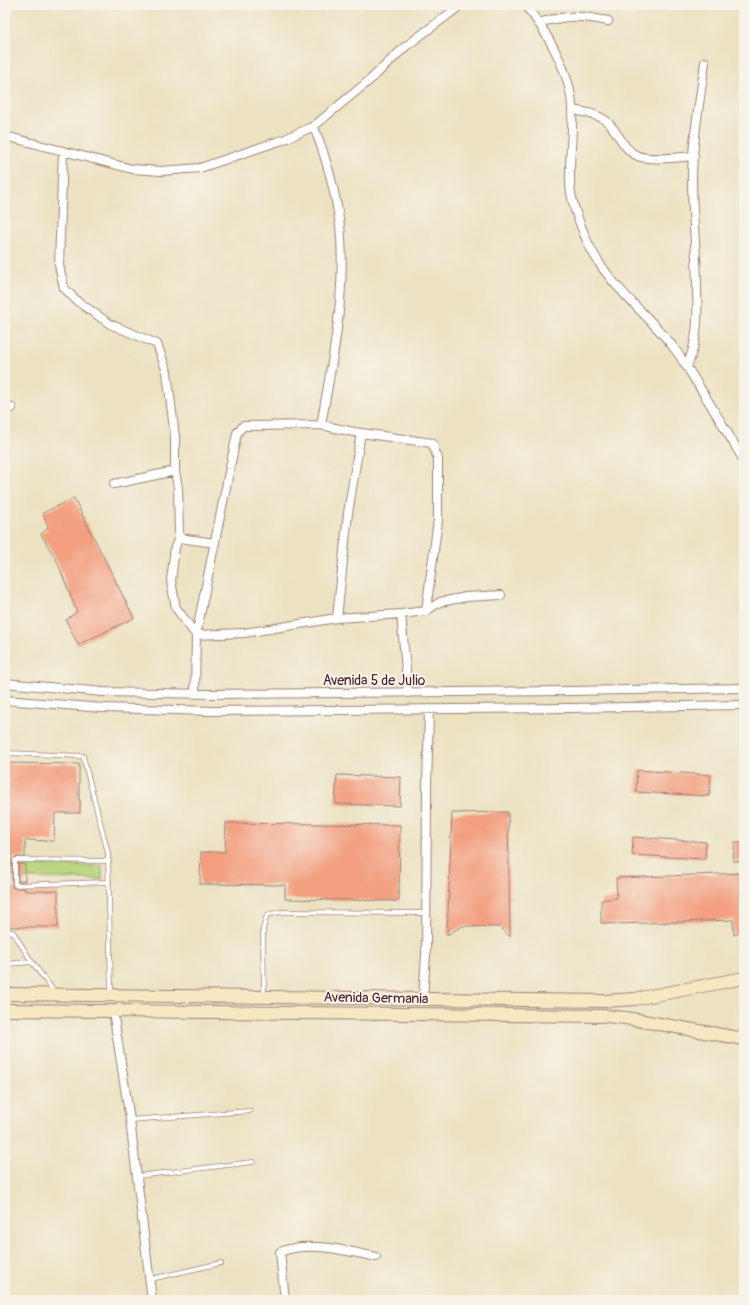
<svg xmlns="http://www.w3.org/2000/svg" width="749" height="1305" font-family="Pangolin,sans-serif">
<style>
.green{fill:#b7d57b;stroke:#807a53}
.building{fill:#f39f80}
.lines{fill:none;stroke-linecap:round;stroke-linejoin:round}
.lane-casing{stroke:#9b8076;stroke-width:5.5}
.street-casing{stroke:#9b8076;stroke-width:10}
.secondary-casing{stroke:#9b8076;stroke-width:14}
.lane{stroke:#fff;stroke-width:4}
.street{stroke:#fff;stroke-width:8}
.secondary{stroke:#f7e8c3;stroke-width:12}
.labels{text-anchor:middle;dominant-baseline:central;stroke-width:4;stroke-linejoin:round;paint-order:stroke}
.street-label{font-size:14px;fill:#4a1f2b;stroke:#f7f3e8}
</style>
<rect width="100%" height="100%" fill="#f7f3e8"/>
<filter id="ink" filterUnits="userSpaceOnUse"><feTurbulence type="fractalNoise" baseFrequency=".025" numOctaves="2"/><feDisplacementMap in="SourceGraphic" scale="8" xChannelSelector="R" yChannelSelector="G"/><feConvolveMatrix kernelMatrix="1 2 1 2 8 2 1 2 1" color-interpolation-filters="sRGB"/></filter>
<filter id="wash" filterUnits="userSpaceOnUse"><feTurbulence type="fractalNoise" baseFrequency=".012" numOctaves="4" result="noise"/><feDisplacementMap in="SourceGraphic" scale="16" xChannelSelector="R" yChannelSelector="G"/><feGaussianBlur stdDeviation="0.9" result="paint"/><feColorMatrix in="noise" values="0 0 0 0 0 0 0 0 0 0 0 0 0 0 0 0 0 1.4 0 .05"/><feComposite in="paint" operator="in"/></filter>
<g filter="url(#wash)">
<rect width="100%" height="100%" fill="#ece2c2"/>
<!-- green -->
<path class="green" d="M22,865l80,1v13l-80,-1z"/>
<g id="blocks">
<!-- building -->
<path class="building" d="M74,498l60,120 -56,27 -12,-25 11,-8 -20,-51 -16,-27 7,-6 -5,-15z
M5,763l74,1v36h1v13h-25l-1,28 -29,-1v17h-10l-3,3v25l1,3h12v3h33v36h-53z
M637,770l74,5 -2,21 -73,-4z
M337,775l64,2 -1,29 -65,-2z
M508,812l2,125 -10,-10 -38,-1 -15,9 5,-122z
M226,823l174,2 -1,76 -114,-2v-14l-85,-1 1,-32h24z
M633,837l73,5 -1,17 -73,-4z
M735,842l9,1v18h-11z
M18,864h7v17h-7z
M744,873v58l-10,4 -1,-15 -115,4 -17,-1v-23l16,-2 -1,-20z"/>
</g>
</g>
<g filter="url(#ink)">
<use href="#blocks" fill-opacity="0" stroke="#9b8076" stroke-width="1"/>
<g class="lines">
<!-- lane casing -->
<g class="lane-casing">
<path id="lane" d="M5,753l78,3 25,97 3,140
M109,861l-94,-1v25l94,-3
M5,932h8l19,30 23,31
M6,964l26,-2
M264,996l-1,-67 4,-14 13,-3 146,1
M130,1120l120,-9
M138,1176l115,-14
M151,1279l70,-16"/>
</g>
<!-- street casing -->
<g class="street-casing">
<path id="street" d="M525,5c20,24 41,60 46,91 4,28 -2,56 -1,84 0,22 9,41 17,61 21,46 57,68 87,107 12,16 22,34 33,51 12,20 25,41 37,62
M538,23c30,-8 40,-8 70,-2
M572,110c11,2 23,3 33,10 13,9 17,30 33,36 13,5 42,1 56,0
M313,126c8,16 12,32 17,49 5,20 10,42 11,63 4,63 -9,125 -20,187
M5,136l127,33 29,2 39,-3 85,-29 29,-13 57,-47 34,-32 56,-42
M63,152l-4,113 5,23 13,13 33,23 47,20 10,28 8,65v34l3,17 1,50 -4,9 -4,34 5,27 20,27 48,-2 93,-15 64,-4 25,-3 14,-9 26,-5 35,-2
M687,366c11,-24 11,-51 10,-77 0,-36 -5,-73 -5,-109 0,-39 8,-79 13,-118
M5,409l7,-1
M114,484l61,-13
M179,538l36,5
M401,614l7,79
M337,618l11,-105 13,-80
M5,683l98,9 109,2 359,-3 173,-3
M195,694l1,-59 41,-202 6,-7 78,-1 33,7 78,11 6,16v61l-12,91
M5,700l97,8 110,3 359,-3 173,-3
M423,998l3,-43 1,-167 2,-79
M113,1011l17,109 22,180
M285,1300l-5,-48c27,-12 68,-1 96,5"/>
</g>
<!-- secondary casing -->
<g class="secondary-casing">
<path id="secondary" d="M5,994l600,7 30,-2 109,-21
M5,1010l600,6 21,2 118,21"/>
</g>
<!-- lane -->
<use href="#lane" class="lane"/>
<!-- street -->
<use href="#street" class="street"/>
<!-- secondary -->
<use href="#secondary" class="secondary"/>
</g>
</g>
<g class="labels">
<!-- street labels -->
<g class="street-label">
<text x="374" y="680">Avenida 5 de Julio</text>
<text transform="translate(376 998) rotate(1)">Avenida Germania</text>
</g>
</g>
<!-- margin -->
<rect width="749" height="1305" fill="none" stroke="#f7f3e8" stroke-width="20"/>
</svg>
